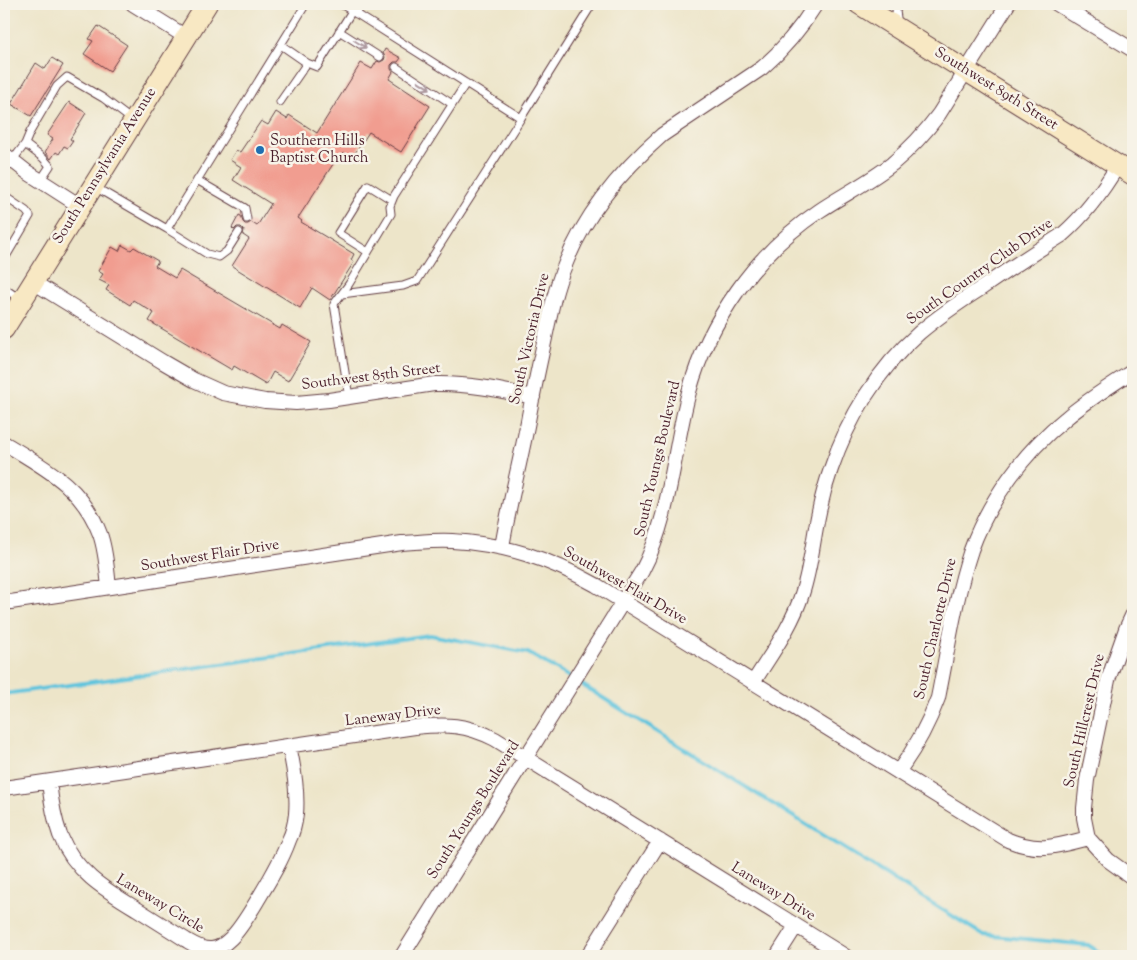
<svg xmlns="http://www.w3.org/2000/svg" width="1137" height="960" font-family="'Sorts Mill Goudy',serif">
<style>
.lines{fill:none;stroke-linecap:round;stroke-linejoin:round}
.stream{stroke:#5fc4dd;stroke-width:4}
.building{fill:#f19d90}
.lane-casing{stroke:#623d43;stroke-width:9}
.street-casing{stroke:#623d43;stroke-width:16}
.secondary-casing{stroke:#623d43;stroke-width:22}
.lane{stroke:#fff;stroke-width:7}
.street{stroke:#fff;stroke-width:14}
.secondary{stroke:#f8e8c3;stroke-width:20}
.oneway{stroke:#ae9aa0}
.poi-dot{fill:#1f6fb2;stroke:#f7f3e8;stroke-width:2}
.labels{text-anchor:middle;dominant-baseline:central;stroke-width:5;stroke-linejoin:round;paint-order:stroke}
.street-label{font-size:15px;fill:#4a1f2b;stroke:#f7f3e8}
.poi-label{font-size:15px;fill:#4a1f2b;stroke:#f7f3e8;text-anchor:start}
</style>
<rect width="100%" height="100%" fill="#f7f3e8"/>
<filter id="ink" filterUnits="userSpaceOnUse"><feTurbulence type="fractalNoise" baseFrequency=".02" numOctaves="2"/><feDisplacementMap in="SourceGraphic" scale="10" xChannelSelector="R" yChannelSelector="G"/><feConvolveMatrix kernelMatrix="1 2 1 2 8 2 1 2 1" color-interpolation-filters="sRGB"/></filter>
<filter id="wash" filterUnits="userSpaceOnUse"><feTurbulence type="fractalNoise" baseFrequency=".0096" numOctaves="4" result="noise"/><feDisplacementMap in="SourceGraphic" scale="20" xChannelSelector="R" yChannelSelector="G"/><feGaussianBlur stdDeviation="1.12" result="paint"/><feColorMatrix in="noise" values="0 0 0 0 0 0 0 0 0 0 0 0 0 0 0 0 0 1.4 0 .05"/><feComposite in="paint" operator="in"/></filter>
<g filter="url(#wash)">
<rect width="100%" height="100%" fill="#ede5c9"/>
<g class="lines">
<!-- stream -->
<path class="stream" d="M4,694l426,-59 98,18 35,20 420,262 105,10 17,11"/>
</g>
<g id="blocks">
<!-- building -->
<path class="building" d="M98,26l29,19 -17,26 -26,-17 9,-13 -4,-2z
M385,49l16,9 -3,4h-4l-3,3v4l2,3 -4,7 41,27 -29,46 -32,-20 -17,26 -8,-5 -4,7 -3,-2 -39,60 4,3 -1,1 53,32 -3,6 3,2 -24,38 -18,-12 -12,20 -68,-42 17,-27 -6,-4 1,-5 -3,-3h-4l-3,3 -2,-2 7,-13 2,1 2,6 2,2h3l3,-2 6,4 14,-22 -38,-24 8,-13 -11,-7 6,-10 4,2 21,-31 7,4 8,-13 11,7 2,-4 28,18 44,-70 11,6 5,-8 3,1 4,-2 1,-3 -2,-4z
M52,58l11,7 -32,51 -20,-12 25,-41 9,6z
M69,102l17,11 -16,26 3,2 -5,7 -4,-2 -5,8 -3,-2 -5,7 -6,-7 8,-13 -6,-4z
M122,245l9,5 3,-3 24,14 -3,5 20,12 5,-8 100,59 2,-4 29,17 -23,39 -15,-9 -7,13 -32,-19 -2,4 -83,-49 5,-8 -21,-13 -3,5 -24,-15 3,-5 -10,-5 4,-6 -5,-3 14,-24 7,4z"/>
</g>
</g>
<g filter="url(#ink)">
<use href="#blocks" fill-opacity="0" stroke="#623d43" stroke-width="1"/>
<g class="lines">
<!-- lane casing -->
<g class="lane-casing">
<path id="lane" d="M341,4l180,114 70,-112 -1,-2
M356,14l6,-10
M898,25l-2,-14 3,-7
M339,31l41,26
M307,63l10,4 35,-56
M396,67l56,37
M280,102l27,-39 -26,-18
M25,144l18,14 7,8 -10,15
M12,161l13,-17 5,-12 27,-46 10,-9 36,21 29,22
M197,180l48,28 2,11
M95,187l72,42 139,-225
M4,196l22,15 4,5 -26,44
M167,229l40,25 12,3 8,-6 12,-19
M368,252l-30,-19 30,-48 24,15
M4,288l17,12
M342,294l61,-8 14,-5 104,-163
M349,397l-15,-93 15,-20 42,-70 -1,-8 4,-10 72,-113"/>
</g>
<!-- street casing -->
<g class="street-casing">
<path id="street" d="M133,4l53,33
M1057,4l76,46
M4,154l23,18 53,34
M33,282l130,80 31,18 29,13 42,8 31,2 33,-3 105,-16c33,-1 66,6 99,13
M4,443c41,25 78,43 96,91 6,17 7,36 9,53
M502,547c7,-42 18,-84 26,-126 5,-28 11,-55 17,-83 5,-24 10,-49 20,-73 20,-51 56,-94 97,-130l100,-67c22,-19 39,-40 54,-64
M4,603l398,-60c17,-1 34,-3 50,-2 53,3 98,18 144,44l412,255c31,13 49,6 80,-2
M1133,614l-7,15 -18,51 -21,100 -3,28v10l4,20 20,22 25,18
M753,683c18,-29 39,-57 49,-89 9,-27 11,-55 17,-82 3,-15 7,-29 12,-43 17,-51 47,-100 88,-136 20,-17 42,-32 64,-46 26,-18 52,-35 79,-52 23,-20 40,-43 56,-70
M898,772c17,-23 30,-47 40,-74 10,-49 17,-100 33,-148 18,-50 53,-98 94,-131 21,-18 45,-33 68,-48
M49,782c2,18 5,36 11,53 15,37 44,54 77,74 16,10 32,20 49,31 7,4 16,10 25,9 7,0 15,-6 20,-11 10,-10 18,-24 26,-37 12,-20 24,-39 32,-61 4,-8 6,-17 7,-26 2,-23 -2,-46 -7,-68
M4,788l411,-61c31,-3 51,-3 80,12l350,217
M402,956l240,-385c29,-55 31,-120 47,-179 10,-37 27,-71 49,-102 22,-31 50,-58 81,-79 24,-16 50,-29 73,-47 18,-15 33,-31 47,-50l69,-110
M588,956l72,-115
M777,956l19,-30"/>
</g>
<!-- secondary casing -->
<g class="secondary-casing">
<path id="secondary" d="M859,4l274,171
M4,329l203,-325"/>
</g>
<!-- lane -->
<use href="#lane" class="lane"/>
<!-- street -->
<use href="#street" class="street"/>
<!-- secondary -->
<use href="#secondary" class="secondary"/>
</g>
<!-- one-way arrows -->
<defs><path id="oneway-shaft" d="M-6 0H5M1.5-3L5.5 0L1.5 3" fill="none" stroke-width="1.6" stroke-linecap="round" stroke-linejoin="round" transform="scale(1.25)"/></defs>
<g class="oneway">
<use href="#oneway-shaft" transform="translate(360 44) rotate(32)"/>
<use href="#oneway-shaft" transform="translate(424 85) rotate(33)"/>
</g>
</g>
<!-- markers -->
<circle class="poi-dot" cx="260" cy="150" r="5"/>
<g class="labels">
<!-- street labels -->
<g class="street-label">
<text transform="translate(996 89) rotate(32)">Southwest 89th Street</text>
<text transform="translate(105 166) rotate(-58)">South Pennsylvania Avenue</text>
<text transform="translate(980 272) rotate(-35)">South Country Club Drive</text>
<text transform="translate(530 339) rotate(-77)">South Victoria Drive</text>
<text transform="translate(371 377) rotate(-7)">Southwest 85th Street</text>
<text transform="translate(658 459) rotate(-77)">South Youngs Boulevard</text>
<text transform="translate(210 556) rotate(-9)">Southwest Flair Drive</text>
<text transform="translate(625 586) rotate(30)">Southwest Flair Drive</text>
<text transform="translate(936 629) rotate(-77)">South Charlotte Drive</text>
<text transform="translate(393 716) rotate(-7)">Laneway Drive</text>
<text transform="translate(1085 721) rotate(-77)">South Hillcrest Drive</text>
<text transform="translate(474 810) rotate(-58)">South Youngs Boulevard</text>
<text transform="translate(773 892) rotate(32)">Laneway Drive</text>
<text transform="translate(160 904) rotate(31)">Laneway Circle</text>
</g>
<!-- poi labels -->
<g class="poi-label">
<text x="270" y="141">Southern Hills<tspan x="270" dy="17">Baptist Church</tspan></text>
</g>
</g>
<!-- margin -->
<rect width="1137" height="960" fill="none" stroke="#f7f3e8" stroke-width="20"/>
</svg>
